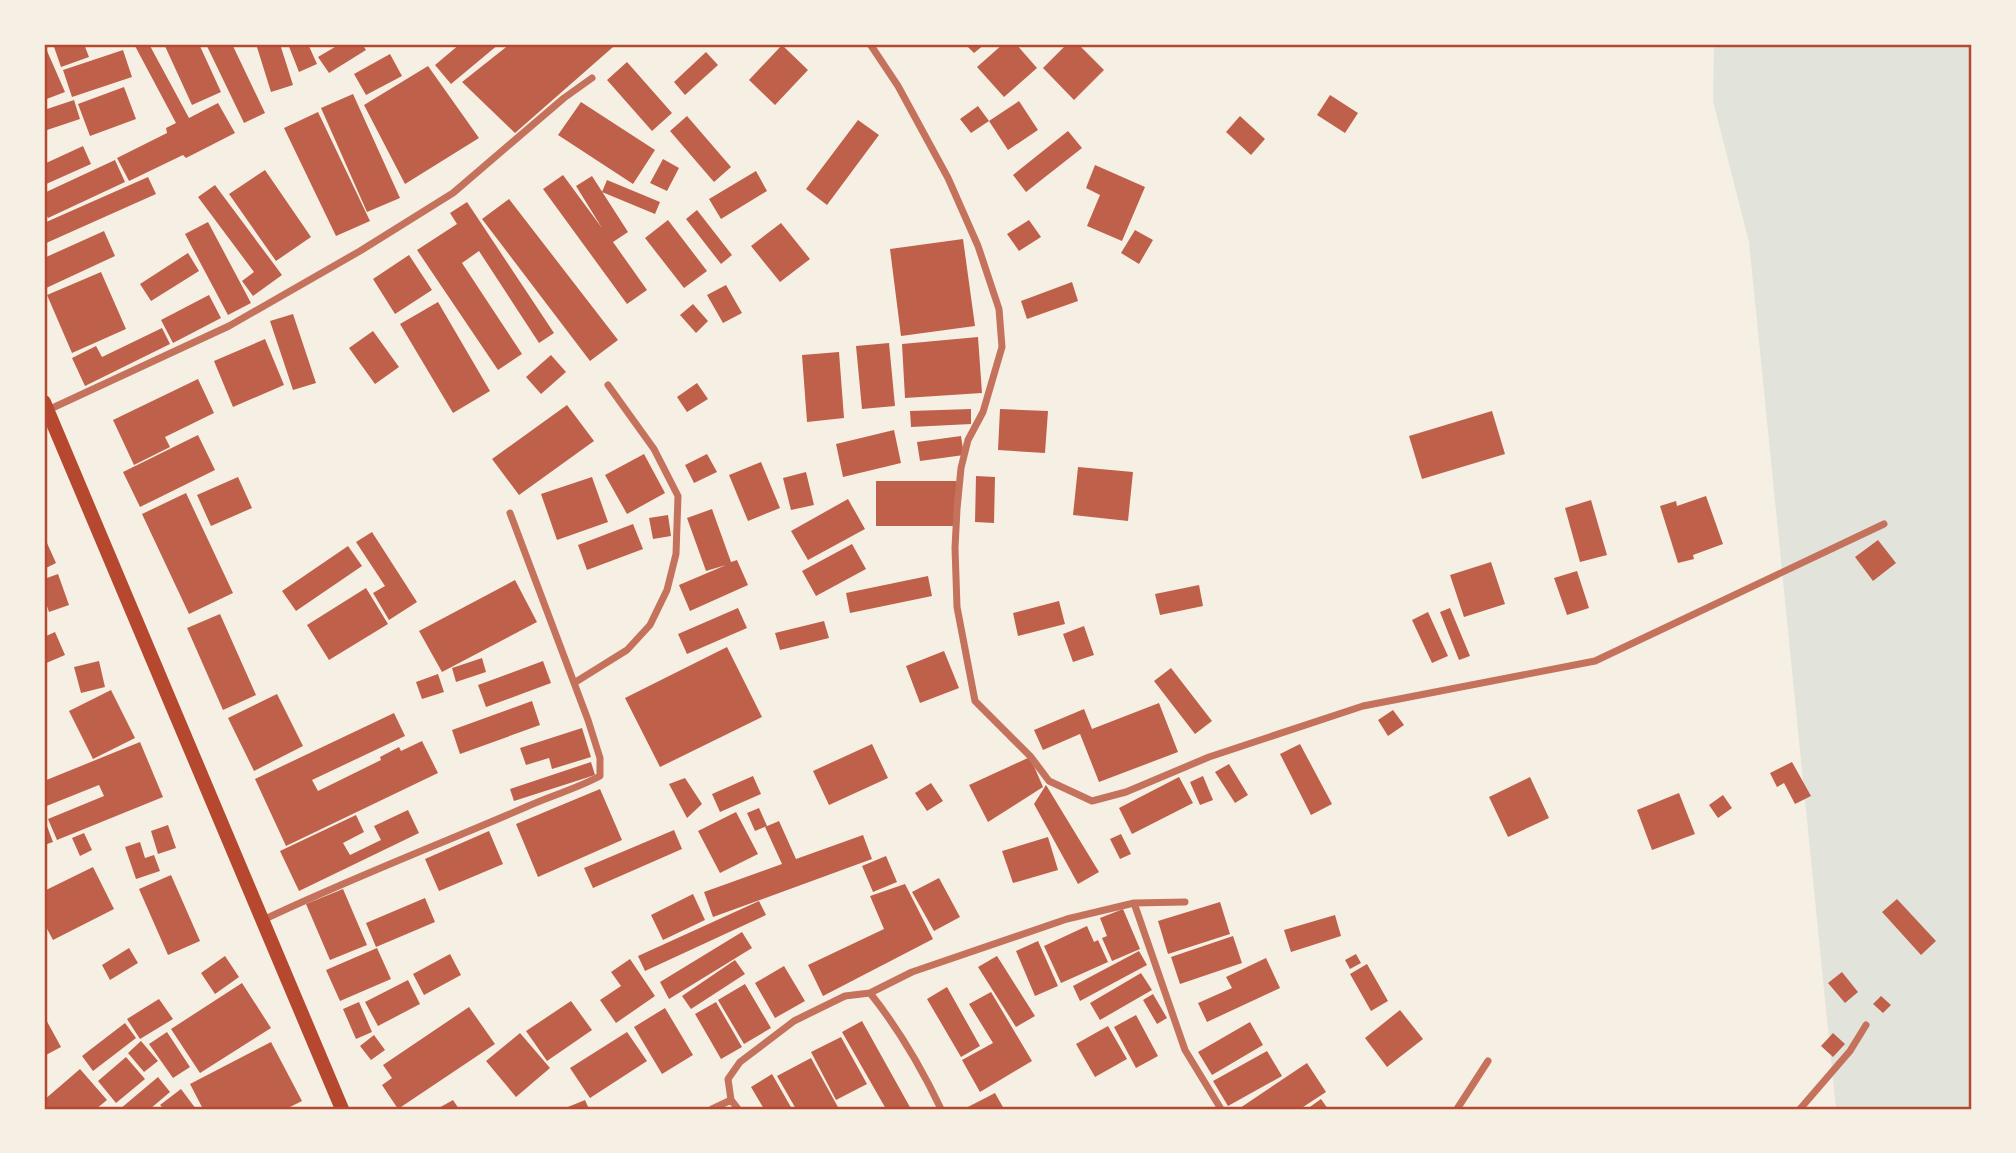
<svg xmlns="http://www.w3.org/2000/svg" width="2016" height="1153" font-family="'Source Serif 4',serif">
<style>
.green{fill:#e2e4dc}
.building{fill:#bf614a}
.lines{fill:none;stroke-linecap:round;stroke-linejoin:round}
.minor{stroke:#c5725c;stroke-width:7}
.secondary{stroke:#b5482f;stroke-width:14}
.neatline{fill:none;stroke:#b5482f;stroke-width:2.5}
</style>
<rect width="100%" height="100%" fill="#f6efe4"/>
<!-- green -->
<path class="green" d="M1714,44h258v1065h-136l-87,-867 -36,-141z"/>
<!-- building -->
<path class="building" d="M44,44l21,48 -21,8z
M53,44h31l5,13 -28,10z
M140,44h9l40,74 29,-15 17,30 -49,25 -3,-3 -54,26 -12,-23 50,-25 -1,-5 10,-5 -41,-77z
M164,44h35l22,48 -29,13z
M206,44h26l33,69 -21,10z
M256,44h24l13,41 -22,7z
M288,44h20l9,20 -18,8z
M340,44h22l4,6 -37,23 -11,-16z
M460,44h39l-48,40 -16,-19z
M510,44h100l3,3 -98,86 -53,-51z
M965,44h20l-11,9z
M1003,44h13l21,24 -33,29 -27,-30z
M1067,44h11l26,26 -30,30 -31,-32z
M782,45l26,25 -33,35 -26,-25z
M123,50l9,27 -60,20 -9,-27z
M706,52l12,13 -33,30 -11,-13z
M390,54l12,22 -36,19 -12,-21z
M627,62l45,51 -20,18 -45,-51z
M428,66l51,72 -74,46 -41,-79z
M124,87l12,32 -46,17 -12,-32z
M353,94l47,104 -33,14 -46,-104z
M1330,95l28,18 -13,20 -28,-18z
M74,100l6,19 -36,12v-21z
M1019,101l19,29 -30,20 -19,-29 -18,12 -11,-14 18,-13 11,15z
M581,102l74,48 -22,34 -75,-49z
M318,112l52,109 -34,15 -52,-108z
M687,116l44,51 -17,15 -44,-51z
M1240,116l25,23 -14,16 -25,-23z
M858,120l21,15 -52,70 -21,-16z
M1068,131l14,17 -56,44 -13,-17z
M83,146l8,18 -47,21v-21z
M663,159l16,9 -12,23 -17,-8z
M115,160l10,22 -77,36 -4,-8v-17z
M1095,165l50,22 -23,54 -35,-15 13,-31 -14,-7z
M265,170l46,67 -35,24 -47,-67z
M756,171l11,20 -46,28 -12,-20z
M563,175l39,53 -26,-42 16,-10 36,56 -15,10 34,48 -20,14 -84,-115z
M148,177l8,17 -112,50v-21z
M607,180l53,22 -5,12 -53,-22z
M215,185l67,90 -29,21 -11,-15 12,-9 -56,-75z
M509,199l109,141 -28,21 -108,-142z
M467,202l87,131 -15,10 -60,-92 -17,12 60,91 -24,16 -81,-120 40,-26 -7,-11z
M697,210l35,45 -11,9 -35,-45z
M668,220l39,51 -23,17 -39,-50z
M1029,220l12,17 -22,14 -12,-17z
M208,222l43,81 -23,12 -43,-81z
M781,223l29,36 -30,23 -29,-36z
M1135,230l18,10 -14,24 -18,-11z
M104,231l11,25 -71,33v-31z
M963,239l12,87 -74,10 -11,-87z
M188,253l11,18 -48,30 -11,-17z
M409,255l23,35 -37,24 -22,-35z
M101,272l25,57 -54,24 -25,-58z
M1072,282l6,19 -51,18 -6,-18z
M726,285l16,28 -19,10 -16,-28z
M209,295l12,23 -48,25 -12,-23z
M438,302l52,89 -37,22 -53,-89z
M693,304l15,17 -12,12 -16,-18z
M293,314l23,69 -23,7 -23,-69z
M162,328l8,16 -85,42 -13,-28 24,-12 6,11z
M373,331l26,36 -24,17 -26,-36z
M978,337l4,56 -77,5 -3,-54z
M265,339l19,46 -51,22 -19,-46z
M889,343l6,63 -33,3 -6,-63z
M839,352l5,66 -37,4 -5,-67z
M551,355l15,17 -25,22 -15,-17z
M198,379l16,34 -49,24 5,10 -36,18 -21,-45z
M697,383l11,16 -21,13 -10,-15z
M567,405l27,36 -75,54 -27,-36z
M971,409v15l-60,3 -1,-16z
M1000,409l48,2 -3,42 -47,-3z
M1492,411l13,43 -83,25 -13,-43z
M894,430l7,33 -58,14 -7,-33z
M198,435l17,35 -75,37 -17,-35z
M961,436l3,19 -44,6 -3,-19z
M644,454l21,39 -38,21 -22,-39z
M707,454l10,18 -23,11 -9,-18z
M761,462l19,46 -32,13 -19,-46z
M1078,467l55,5 -5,49 -55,-6z
M806,472l8,33 -23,5 -8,-32z
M976,476l19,1 -1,46 -19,-1z
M238,477l14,31 -41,18 -14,-31z
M592,477l16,45 -51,18 -16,-46z
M876,481h80v45h-80z
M186,493l47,100 -44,21 -47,-100z
M1706,496l17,48 -30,11 1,4 -16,4 -18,-57 16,-5 1,5z
M848,499l17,30 -57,31 -17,-29z
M1591,500l16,55 -27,7 -15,-54z
M712,509l19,53 6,-2 11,25 -58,26 -11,-26 47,-20 -20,6 -19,-53z
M668,515l3,21 -18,3 -4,-21z
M633,524l10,25 -56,21 -9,-25z
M372,532l45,70 -28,18 -16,-27 12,-7 -29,-44z
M1878,540l18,23 -23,18 -18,-24z
M47,543l9,20 -12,6v-25z
M852,544l14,25 -50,27 -14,-25z
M348,546l14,20 -66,45 -14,-20z
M1491,562l14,42 -41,13 -14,-42z
M1577,571l12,37 -22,7 -13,-37z
M58,574l11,31 -20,7 -5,-15v-18z
M928,576l4,20 -82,17 -4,-20z
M515,580l22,42 -95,50 -23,-41z
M1199,585l4,21 -43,9 -5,-21z
M366,588l22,36 -59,36 -22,-35z
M1059,601l6,23 -47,12 -5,-23z
M738,608l9,20 -60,26 -9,-20z
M1450,608l20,48 -11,4 -19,-48z
M1428,612l20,44 -16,7 -20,-43z
M220,614l36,81 -33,15 -36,-82z
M824,621l5,17 -49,12 -5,-17z
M1084,626l10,29 -21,7 -10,-28z
M55,632l10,23 -21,9v-27z
M727,647l35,70 -102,50 -35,-69z
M944,651l15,37 -39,15 -14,-37z
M482,658l4,14 -30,10 -4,-14z
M99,661l6,26 -24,6 -7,-26z
M543,661l8,22 -65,24 -8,-22z
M1171,668l41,53 -17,13 -41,-53z
M438,674l6,18 -22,7 -6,-17z
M111,690l24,48 -42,21 -24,-48z
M277,694l26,52 -49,25 -26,-53z
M532,701l8,24 -80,29 -8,-24z
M1159,703l19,49 -79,30 -19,-48 -37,16 -9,-20 50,-21 8,20z
M1393,710l11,15 -16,11 -10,-16z
M394,713l11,23 -93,44 6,11 63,-31 -1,-3 19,-10 2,4 21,-10 16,32 -152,73 -31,-67z
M582,728l9,29 -39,12 -3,-11 -23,7 -6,-17z
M140,742l23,55 -106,43 -9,-21 56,-23 -5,-11 -55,22v-26z
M872,744l16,34 -59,27 -16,-34z
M1300,744l32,60 -21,11 -31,-61z
M1030,757l13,30 -55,35 -19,-37z
M591,762l4,13 -81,26 -4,-12z
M1792,762l19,34 -16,8 -11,-21 -7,4 -7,-14z
M1229,764l19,31 -13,8 -20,-31z
M753,776l8,18 -41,18 -8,-18z
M1203,776l10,24 -13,5 -10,-23z
M1179,777l14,26 -61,31 -13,-26z
M1530,777l19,41 -41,19 -19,-40z
M685,778l17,26 -15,14 -18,-34z
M931,783l12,18 -16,10 -12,-18z
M1046,785l53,87 -21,12 -44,-80z
M600,789l22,51 -84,37 -22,-53z
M1679,793l16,41 -43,16 -15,-40z
M1723,795l9,13 -14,10 -9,-13z
M759,808l8,18 -12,5 -8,-18z
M408,810l11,23 -120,58 -19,-40 76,-36 8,17 -21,11 7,12 31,-15 -7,-14z
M736,812l22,42 -38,19 -22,-42z
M44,818l9,24 -9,3z
M779,821l17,38 67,-24 9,24 -159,58 -9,-25 78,-28 -17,-37z
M168,825l8,23 -18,6 -7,-23z
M674,830l8,19 -89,39 -9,-20z
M489,831l14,33 -64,27 -14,-32z
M84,833l8,17 -12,6 -8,-18z
M1121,834l10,20 -11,5 -10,-20z
M1048,837l10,33 -45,13 -11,-32z
M140,842l5,16 9,-3 6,16 -24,8 -11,-32z
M886,856l11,26 -24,10 -11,-26z
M93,867l21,42 -61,31 -9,-17v-32z
M171,875l29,66 -32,14 -29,-66z
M939,878l21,39 -26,14 -22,-39z
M905,884l28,55 -110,57 -15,-31 76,-36 -14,-33z
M343,889l24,56 -37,15 -24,-56z
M693,894l12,26 -42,20 -12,-25z
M425,898l10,24 -59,25 -10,-24z
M1897,899l39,42 -15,14 -39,-43z
M759,901l7,14 -121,56 -7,-15z
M1220,902l10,32 -62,20 -10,-33z
M1123,909l17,40 -28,12 -10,-23 5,-2 -7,-18z
M1335,915l6,21 -50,16 -7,-22z
M1087,926l7,16 4,-2 10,22 -47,21 -17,-37z
M742,932l10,16 -83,51 -9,-17z
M1233,936l9,27 -62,21 -9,-27z
M1038,941l20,45 -23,10 -19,-45z
M129,948l9,15 -28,17 -8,-15z
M377,948l14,31 -51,22 -14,-31z
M1139,951l8,14 -67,36 -7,-15z
M450,954l11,21 -37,20 -11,-21z
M1356,954l5,9 -11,6 -5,-9z
M225,956l14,21 -24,17 -14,-21z
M997,956l38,60 -19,11 -38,-60z
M1266,958l14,30 -73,34 -9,-19 34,-15 -6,-11z
M630,959l25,37 -39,27 -16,-23 21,-14 -10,-14z
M735,960l10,14 -54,35 -9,-13z
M1367,964l21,37 -17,10 -21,-37z
M784,966l21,35 -30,17 -20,-35z
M1842,972l16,20 -13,11 -17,-20z
M1141,973l11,17 -52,30 -10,-17z
M408,980l12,24 -42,22 -13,-24z
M242,983l29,45 -71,45 -29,-44z
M745,984l26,44 -27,16 -26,-44z
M947,987l33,59 -19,11 -34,-58z
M991,992l41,69 -52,31 -18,-32 31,-17 -24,-39z
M1153,994l14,24 -10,6 -14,-24z
M1881,996l10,9 -8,8 -10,-9z
M159,999l14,20 -33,20 -13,-20z
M571,1001l21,29 -45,31 -21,-30z
M359,1002l13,30 -16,7 -13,-30z
M716,1002l26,45 -21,12 -26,-45z
M469,1007l26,37 -97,65 -16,-24 10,-7 -9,-13z
M665,1008l28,47 -31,19 -28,-47z
M1400,1010l23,29 -36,28 -22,-29z
M1136,1015l22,41 -22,12 -22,-41z
M44,1016l17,31 -17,9z
M862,1021l49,88h-25l-44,-77z
M1250,1022l13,23 -51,30 -14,-23z
M125,1023l11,15 -43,33 -11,-15z
M1108,1026l19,33 -32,18 -19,-33z
M167,1032l23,35 -17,11 -24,-34z
M627,1032l20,29 -57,37 -20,-30z
M520,1033l30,35 -34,29 -30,-36z
M1833,1033l12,11 -12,13 -12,-11z
M374,1035l11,15 -14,10 -11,-14z
M841,1037l26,47 -31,16 -25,-48z
M141,1041l17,20 -14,11 -16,-19z
M271,1042l31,59 -16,8h-83l-13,-25z
M1267,1051l15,25 -54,30 -15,-25z
M126,1057l19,22 -29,24 -18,-22z
M811,1058l28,51h-43l-19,-33z
M1307,1063l19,29 -26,17h-59l-1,-1z
M80,1069l27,31 -11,9h-52v-9z
M772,1074l20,35h-28l-13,-22z
M158,1077l12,15 -20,17h-30z
M181,1089l15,20h-32l-4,-4z
M995,1093l9,16h-40z
M1321,1099l7,10h-21z
M453,1100l6,9h-22z
M585,1100l4,9h-26z"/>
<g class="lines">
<!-- minor -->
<path class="minor" d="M870,44l28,42 50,92 30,68 21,63 3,38 -19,65 -15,28 -7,28 -4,41 -2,39 2,59 18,94 56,56 18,24 43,20 34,-9 83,-35 154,-51 232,-45 289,-137
M48,410l181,-84 131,-75 93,-58 111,-95 28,-20
M574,683l53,-33 23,-25 17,-35 9,-36 2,-58 -24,-47 -46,-64
M1134,903l51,147 36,59
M263,920c86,-41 175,-75 263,-113 24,-11 50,-18 74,-31v-18l-12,-38 -78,-207
M870,993c28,35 52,76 71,116
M712,1109l19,-9
M738,1109l-7,-9 -3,-21 12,-17 54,-41 51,-25 25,-3 42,-21 155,-53 67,-16 51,-1
M1457,1109l31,-48
M1800,1109l50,-58 16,-26"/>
<!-- secondary -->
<path class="secondary" d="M44,402l298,707"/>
</g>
<!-- border -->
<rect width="2016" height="1153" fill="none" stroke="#f6efe4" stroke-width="91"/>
<rect x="46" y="46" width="1924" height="1062" class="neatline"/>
</svg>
